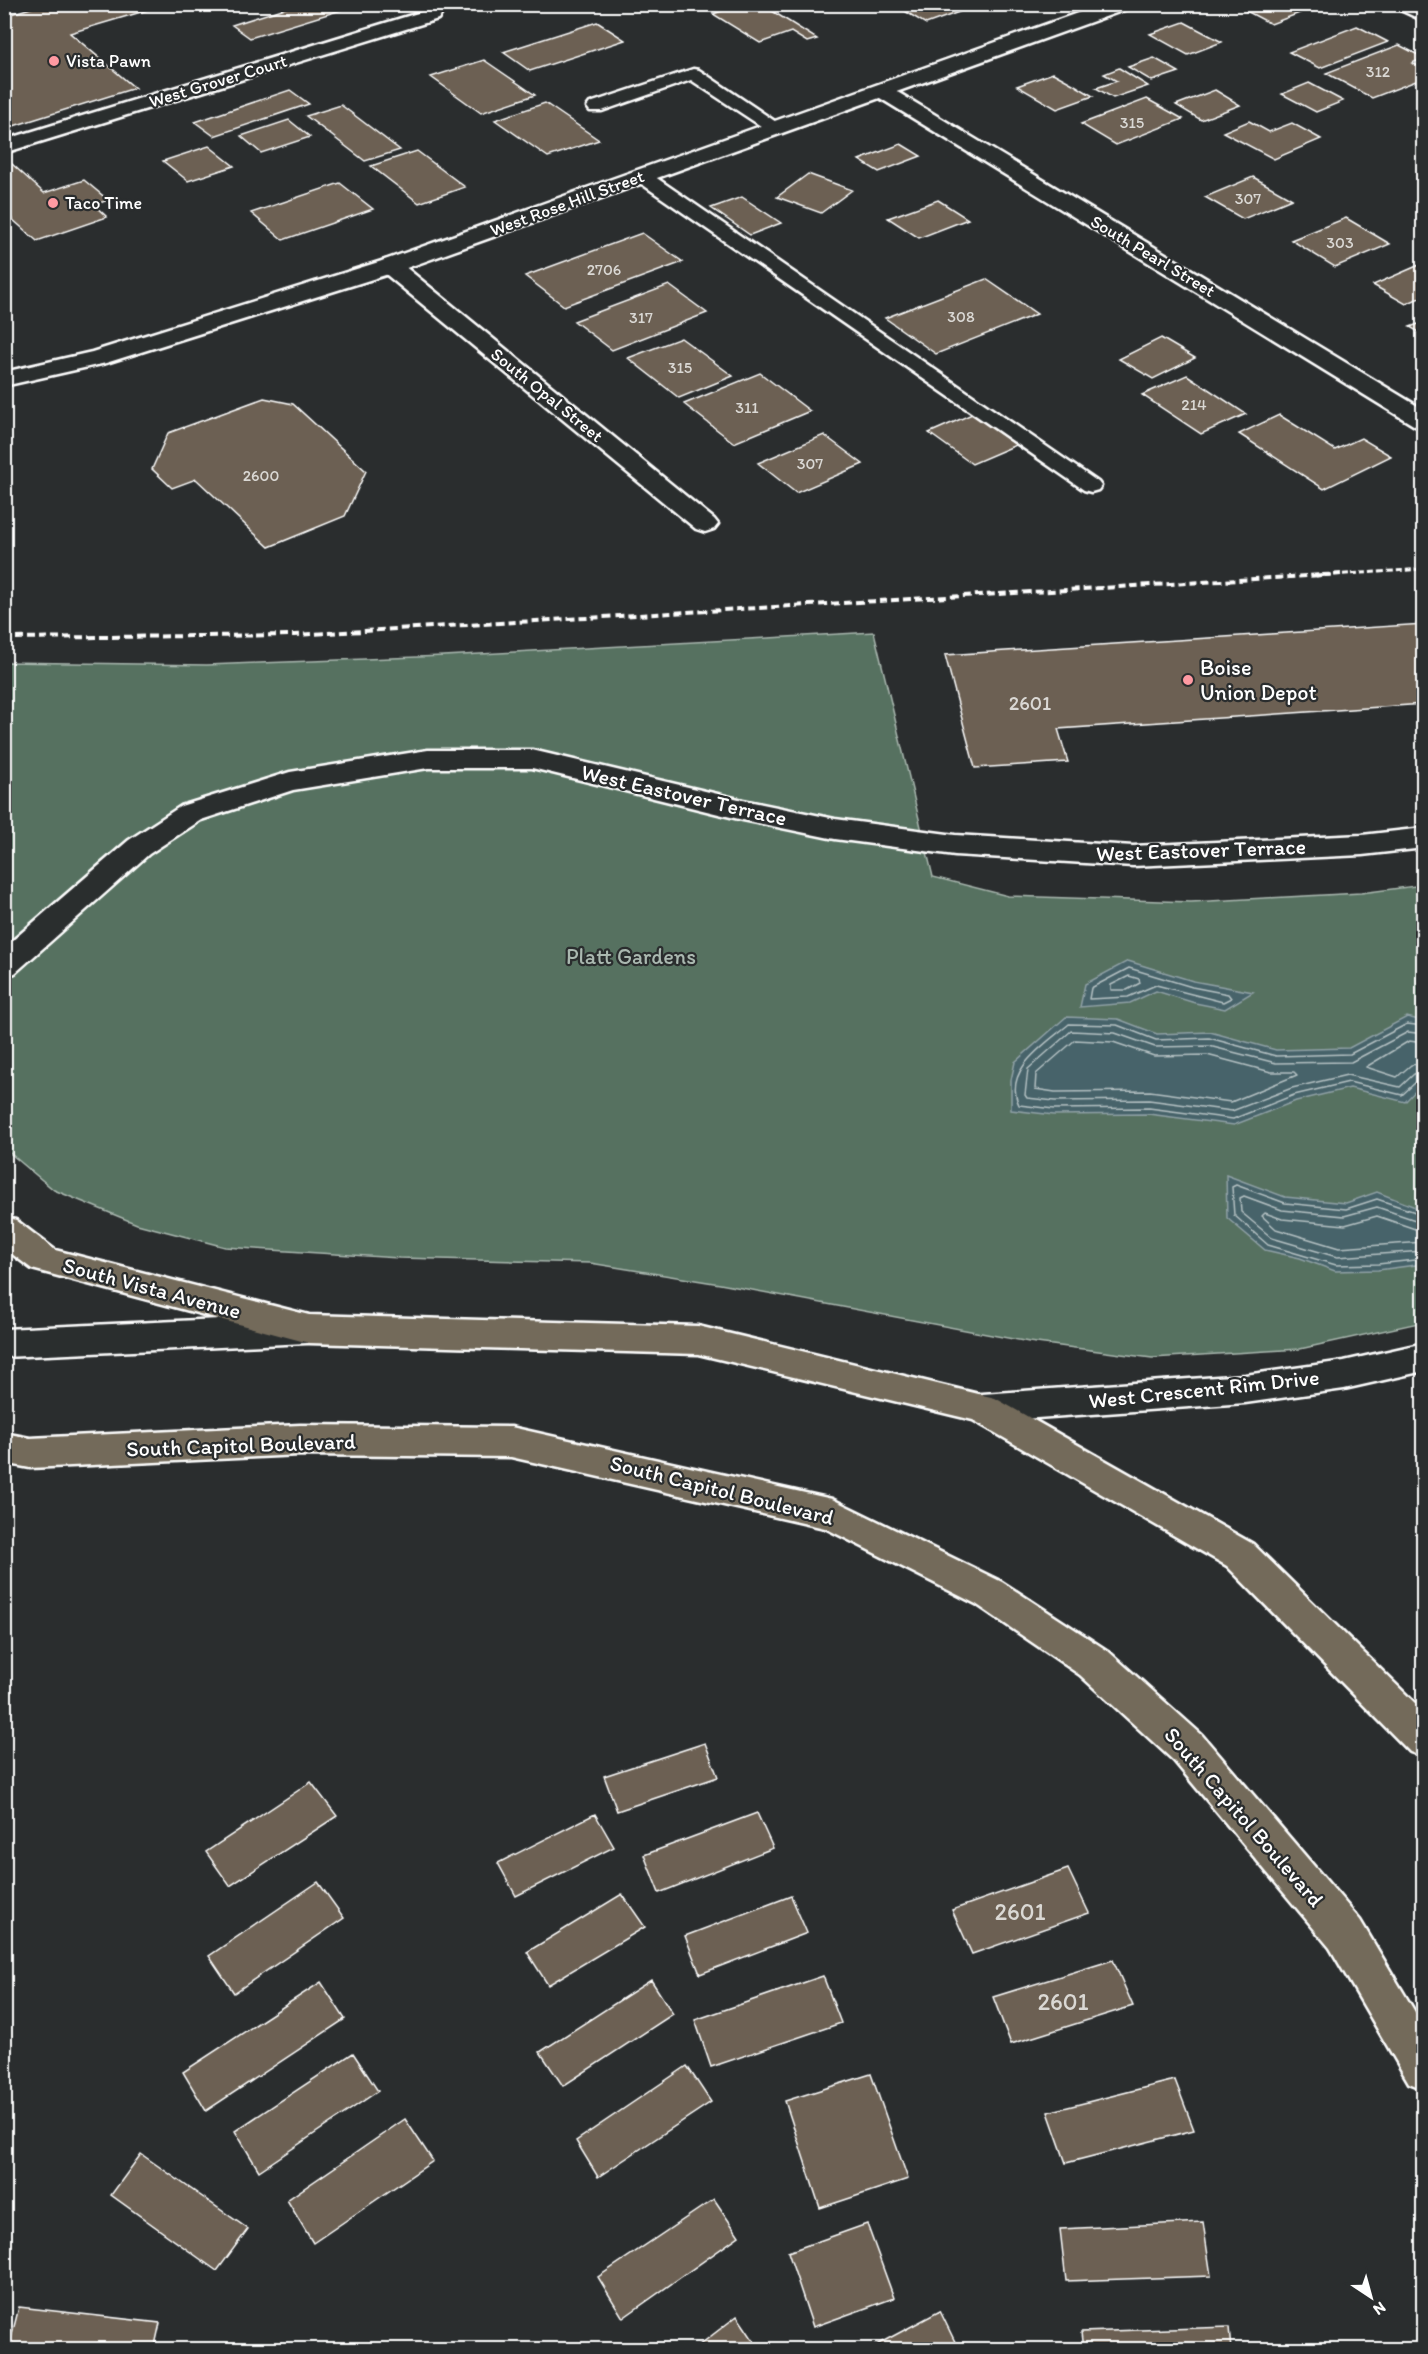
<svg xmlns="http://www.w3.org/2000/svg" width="1428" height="2354" font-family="Itim,sans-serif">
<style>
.green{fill:#567160;stroke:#aab8b0;stroke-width:1.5}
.water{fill:#46636a;stroke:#90a1a6;stroke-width:1.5}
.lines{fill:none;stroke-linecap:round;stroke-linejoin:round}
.shore{stroke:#b5c1c3;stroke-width:1.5}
.building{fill:#6c6153;stroke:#fff;stroke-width:1.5}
.lane-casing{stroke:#fff;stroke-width:5}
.street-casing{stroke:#fff;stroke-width:5}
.secondary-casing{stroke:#fff;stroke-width:5}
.primary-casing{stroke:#fff;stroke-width:5}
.lane{fill:#2a2d2e;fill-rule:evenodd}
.street{fill:#2a2d2e;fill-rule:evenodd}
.secondary{fill:#2a2d2e;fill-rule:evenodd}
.primary{fill:#736b5a;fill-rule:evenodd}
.rail-far1{stroke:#fff;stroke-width:3;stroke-dasharray:6 3;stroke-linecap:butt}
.rail{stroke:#fff;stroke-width:4;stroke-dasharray:8 4;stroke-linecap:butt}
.poi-dot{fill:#ff9aa2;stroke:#2a2d2e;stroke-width:2}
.labels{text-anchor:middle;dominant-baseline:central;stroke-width:4.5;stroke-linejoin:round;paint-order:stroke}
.far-number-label{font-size:16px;fill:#dad8d4}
.far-poi-label{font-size:18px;fill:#fff;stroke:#2a2d2e;text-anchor:start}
.far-street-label{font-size:18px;fill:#fff;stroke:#2a2d2e}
.number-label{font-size:20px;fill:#dad8d4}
.poi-label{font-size:22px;fill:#fff;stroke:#2a2d2e;text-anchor:start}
.street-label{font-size:22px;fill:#fff;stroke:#2a2d2e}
.park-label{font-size:22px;fill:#aab8b0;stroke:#2a2d2e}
.near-number-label{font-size:24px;fill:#dad8d4}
</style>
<rect width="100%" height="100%" fill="#2a2d2e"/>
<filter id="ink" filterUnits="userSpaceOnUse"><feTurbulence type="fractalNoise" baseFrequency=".0167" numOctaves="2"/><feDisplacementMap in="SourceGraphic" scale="12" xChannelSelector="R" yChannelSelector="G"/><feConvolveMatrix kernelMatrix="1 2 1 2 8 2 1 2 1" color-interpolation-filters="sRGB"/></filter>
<g filter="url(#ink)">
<!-- green -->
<path class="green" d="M874,632l59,245 75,19 183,6 170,-9 62,-8v437l-123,27 -148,9 -123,-16 -309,-58 -130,-21 -191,-5 -174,-11 -88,-23 -83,-34 -49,-41 -1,-487 203,3 237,-9z"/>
<!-- water -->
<path class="water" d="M1128,961l65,20 60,11 -28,17 -30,-6 -39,-12 -26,12 -50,4 5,-23z
M1066,1017l52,2 39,15 53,-2 66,18 73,-2 58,-31 16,4v62l-18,19 -55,-14 -54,13 -62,24 -86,-11 -94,1 -43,-5v-30l4,-18z
M1226,1175l59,22 61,6 31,-11 46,18v54l-45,6 -43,1 -35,-13 -35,-8 -38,-32z"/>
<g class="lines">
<!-- shore -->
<path class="shore" d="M1129,968l63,19 36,7 3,4 -8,4 -67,-17 -28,12 -39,2 2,-11z
M1129,976l10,3 1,4 -13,7h-16v-5z
M1424,1026l-17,-2 -57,30 -74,2 -67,-18 -53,2 -39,-15 -48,-1c-22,19 -67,46 -50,81l35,4 95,-1 84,11 61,-24 55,-13 53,13 15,-14 7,-1
M1424,1034l-16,-2 -57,30 -75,1 -67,-17 -54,1 -40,-14 -44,-2 -43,38 -3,26 2,3 28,3 94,-1 83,11 60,-23 55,-13 53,12 14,-13 10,-2
M1075,1040l38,2 41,14 53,-1 64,17h23l3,3 -66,27 -81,-11 -95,1 -20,-3 1,-15z
M1424,1043l-15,-2 -43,26 31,10 14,-12 13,-2
M1424,1215l-47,-16 -31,10 -61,-6 -49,-18 -4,2 2,28 34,30 68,20 42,-1 46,-5
M1424,1223l-47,-16 -33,9 -62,-6 -38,-14 -4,2 1,14 31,26 65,19 87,-6
M1424,1232l-47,-16 -32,9 -63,-6 -17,-6 -3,3 14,13 63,19 85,-6"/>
</g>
<!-- building -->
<path class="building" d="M44,4h124l-98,29 65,55 -131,41v-113z
M298,4h50l3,3 -101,31 -18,-13z
M742,4h19l56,35 -10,3 -16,-10 -31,11 -47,-29z
M893,4h53l13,8 -33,12z
M1235,5v-1h88l-52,20z
M597,22l28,18 -95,31 -27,-19z
M1184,22l38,20 -34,13 -38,-21z
M1357,26l31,16 -68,26 -31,-16z
M1399,45l25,13 -12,5 12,6v9l-52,20 -46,-25z
M1154,58l25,14 -27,9 -24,-14z
M484,60l51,35 -54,18 -50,-36z
M1119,68l29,18 -35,12 -17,-10 21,-7 -13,-7z
M1053,73l20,11 20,12 -36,13 -40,-23z
M1309,83l34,18 -27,11 -34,-18z
M290,90l19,14 -95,32 -19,-14z
M1215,90l25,15 -39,15 -25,-15z
M1147,99l36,20 -67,26 -35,-21z
M545,103l54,37 -51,17 -53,-37z
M341,105l59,45 -35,11 -59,-45z
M289,120l21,17 -49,16 -20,-17z
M1249,121l20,11 23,-9 29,16 -47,20 -51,-27z
M901,144l20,12 -42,16 -20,-12z
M209,146l25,20 -46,15 -25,-20z
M417,151l48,36 -46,16 -48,-37z
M12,164l32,29 40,-13 24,20 -14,5 13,12 -70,24 -33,-29v-46z
M808,174l44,16 -31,23 -44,-16z
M1253,177l39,22 -49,20 -38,-22z
M340,183l33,26 -90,31 -32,-27z
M742,197l39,26 -31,12 -39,-27z
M938,200l30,19 -49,19 -31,-20z
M1346,218l44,26 -55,23 -44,-27z
M642,233l41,29 -119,44 -39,-30z
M1424,263v33l-18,8 -33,-19z
M986,279l51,35 -101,40 -51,-36z
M669,285l38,28 -95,37 -38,-29z
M1424,322v13l-14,-8z
M681,338l52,38 -54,22 -51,-40z
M1161,338l34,20 -42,21 -34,-20z
M760,373l50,38 -76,32 -50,-39z
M1187,375l59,39 -45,20 -59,-39z
M264,398l29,6 73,67 -21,45 -76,31 -73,-68 -24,9 -20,-19 16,-36z
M972,414l44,31 -44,19 -43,-31z
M1279,415l56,35 26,-12 30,18 -67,33 -85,-55z
M824,435l39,29 -67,29 -38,-30z
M1424,624v80l-366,25 10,33 -93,6 -30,-113z
M705,1743l13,34 -101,34 -13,-35z
M311,1782l26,34 -107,70 -24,-34z
M757,1813l16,35 -114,45 -15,-38z
M595,1814l19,33 -98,49 -18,-33z
M1068,1869l21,44 -117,41 -20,-44z
M318,1882l26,36 -110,75 -25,-37z
M622,1894l23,33 -97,58 -21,-33z
M791,1896l16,37 -107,41 -15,-38z
M1113,1960l20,46 -122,38 -18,-47z
M823,1976l18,47 -130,44 -16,-47z
M651,1980l22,34 -110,72 -23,-34z
M321,1982l24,37 -139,92 -23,-39z
M353,2053l25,38 -119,80 -24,-40z
M687,2066l24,36 -113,75 -22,-36z
M871,2074l37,105 -88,29 -35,-107z
M1175,2080l19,50 -128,33 -18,-51z
M405,2119l28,42 -120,82 -26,-43z
M141,2154l107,75 -31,42 -106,-76z
M714,2199l25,37 -116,82 -25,-41z
M1203,2222l8,54 -145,5 -6,-52z
M867,2224l27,74 -81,29 -25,-75z
M19,2307l141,16 -6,27h-146z
M940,2311l19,39h-92z
M737,2316l23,34h-67z
M1229,2327l2,23h-148l-2,-18z"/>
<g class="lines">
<!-- lane casing -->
<g class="lane-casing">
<path id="lane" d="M693,69l6,1 86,58 -3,4h-12l-79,-52 -89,31h-12l-3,-4 3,-4z
M642,171l6,1 450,310 3,4 -3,4 -7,2 -7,-2 -448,-310 -3,-4 3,-4z"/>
</g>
<!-- street casing -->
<g class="street-casing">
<path id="street" d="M1393,4h26l5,3v14l-28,-13z
M431,9l7,2 3,4 -3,4 -434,134v-13z
M882,85l7,2 535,323v18l-9,-2 -540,-331 -3,-4 3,-4z
M390,259l8,2 316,258 4,5 -4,5 -9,3 -9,-3 -314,-258 -3,-5 3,-5z
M428,750h104l211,50 92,19 120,16 178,11 229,-11 62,-7v20l-62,7 -229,11 -178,-11 -120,-16 -92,-19 -211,-52h-104l-135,22 -92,30 -52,34 -134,119 -11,3v-28l125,-108 52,-34 109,-34z
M1424,1343v28l-80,18 -99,14 -263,19 -13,-4 -5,-10 5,-10 13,-4 263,-19 99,-14z"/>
</g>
<!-- secondary casing -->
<g class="secondary-casing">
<path id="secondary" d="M1103,4h30l-3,4 -732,263 -292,92 -102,23v-14l88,-20 290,-91z
M307,1315l12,4 5,10 -5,10 -12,4 -303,14v-28z"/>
</g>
<!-- primary casing -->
<g class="primary-casing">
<path id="primary" d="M4,1216l12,4 39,30 254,65 389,11 297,72 258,146 171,168v45l-14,-5 -183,-186 -254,-146 -275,-66 -389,-11 -277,-74 -28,-21z
M300,1425l211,2 321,72 170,83 106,69 94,84 158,185 64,107v62l-15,-6 -79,-135 -156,-187 -94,-86 -104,-71 -151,-76 -314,-71 -211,-2 -270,13 -26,-5v-30l26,5z"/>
</g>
<!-- lane -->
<use href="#lane" class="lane"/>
<!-- street -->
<use href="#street" class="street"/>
<!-- secondary -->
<use href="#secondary" class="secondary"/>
<!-- primary -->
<use href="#primary" class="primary"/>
<!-- rail-far1 -->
<path class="rail-far1" d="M1316,576l108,-7"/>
<!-- rail -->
<path class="rail" d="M4,638l290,-3 1047,-61"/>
</g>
</g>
<!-- markers -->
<g class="poi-dot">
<circle cx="54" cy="61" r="6"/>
<circle cx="53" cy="203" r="6"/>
<circle cx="1188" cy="680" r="6"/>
</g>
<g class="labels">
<!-- far-number labels -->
<g class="far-number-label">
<text x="1378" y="71">312</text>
<text x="1132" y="122">315</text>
<text x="1248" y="198">307</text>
<text x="1340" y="242">303</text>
<text x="604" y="269">2706</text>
<text x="961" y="316">308</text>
<text x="641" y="317">317</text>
<text x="680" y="367">315</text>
<text x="1194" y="404">214</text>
<text x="747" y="407">311</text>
<text x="810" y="463">307</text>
<text x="261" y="475">2600</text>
</g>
<!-- far-poi labels -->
<g class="far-poi-label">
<text x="66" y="61">Vista Pawn</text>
<text x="65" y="203">Taco Time</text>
</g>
<!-- far-street labels -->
<g class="far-street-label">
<text transform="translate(218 81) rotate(-17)">West Grover Court</text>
<text transform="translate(567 203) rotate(-20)">West Rose Hill Street</text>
<text transform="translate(1153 256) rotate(31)">South Pearl Street</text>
<text transform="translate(547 395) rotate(39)">South Opal Street</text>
</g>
<!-- number labels -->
<g class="number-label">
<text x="1030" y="703">2601</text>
</g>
<!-- poi labels -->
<g class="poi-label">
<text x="1200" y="667">Boise<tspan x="1200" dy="25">Union Depot</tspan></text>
</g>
<!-- street labels -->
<g class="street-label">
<text transform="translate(684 795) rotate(13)">West Eastover Terrace</text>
<text transform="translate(1201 850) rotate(-2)">West Eastover Terrace</text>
<text transform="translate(152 1288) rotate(15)">South Vista Avenue</text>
<text transform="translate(1204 1389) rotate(-6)">West Crescent Rim Drive</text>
<text transform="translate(241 1445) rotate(-2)">South Capitol Boulevard</text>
<text transform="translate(722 1490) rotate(14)">South Capitol Boulevard</text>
<text transform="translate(1244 1817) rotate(49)">South Capitol Boulevard</text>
</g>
<!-- park labels -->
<g class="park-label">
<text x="631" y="956">Platt Gardens</text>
</g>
<!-- near-number labels -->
<g class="near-number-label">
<text x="1020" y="1911">2601</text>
<text x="1063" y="2001">2601</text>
</g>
</g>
<!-- margin -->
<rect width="1428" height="2354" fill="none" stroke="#2a2d2e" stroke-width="24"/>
<rect x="12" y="12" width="1404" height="2330" fill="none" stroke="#fff" stroke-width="2" filter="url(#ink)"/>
<!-- north arrow -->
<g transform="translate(1371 2297) rotate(144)" stroke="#2a2d2e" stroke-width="4.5" paint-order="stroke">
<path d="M0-4.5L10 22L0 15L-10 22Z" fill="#ffffff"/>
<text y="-9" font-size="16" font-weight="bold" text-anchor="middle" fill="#ffffff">N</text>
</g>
</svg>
